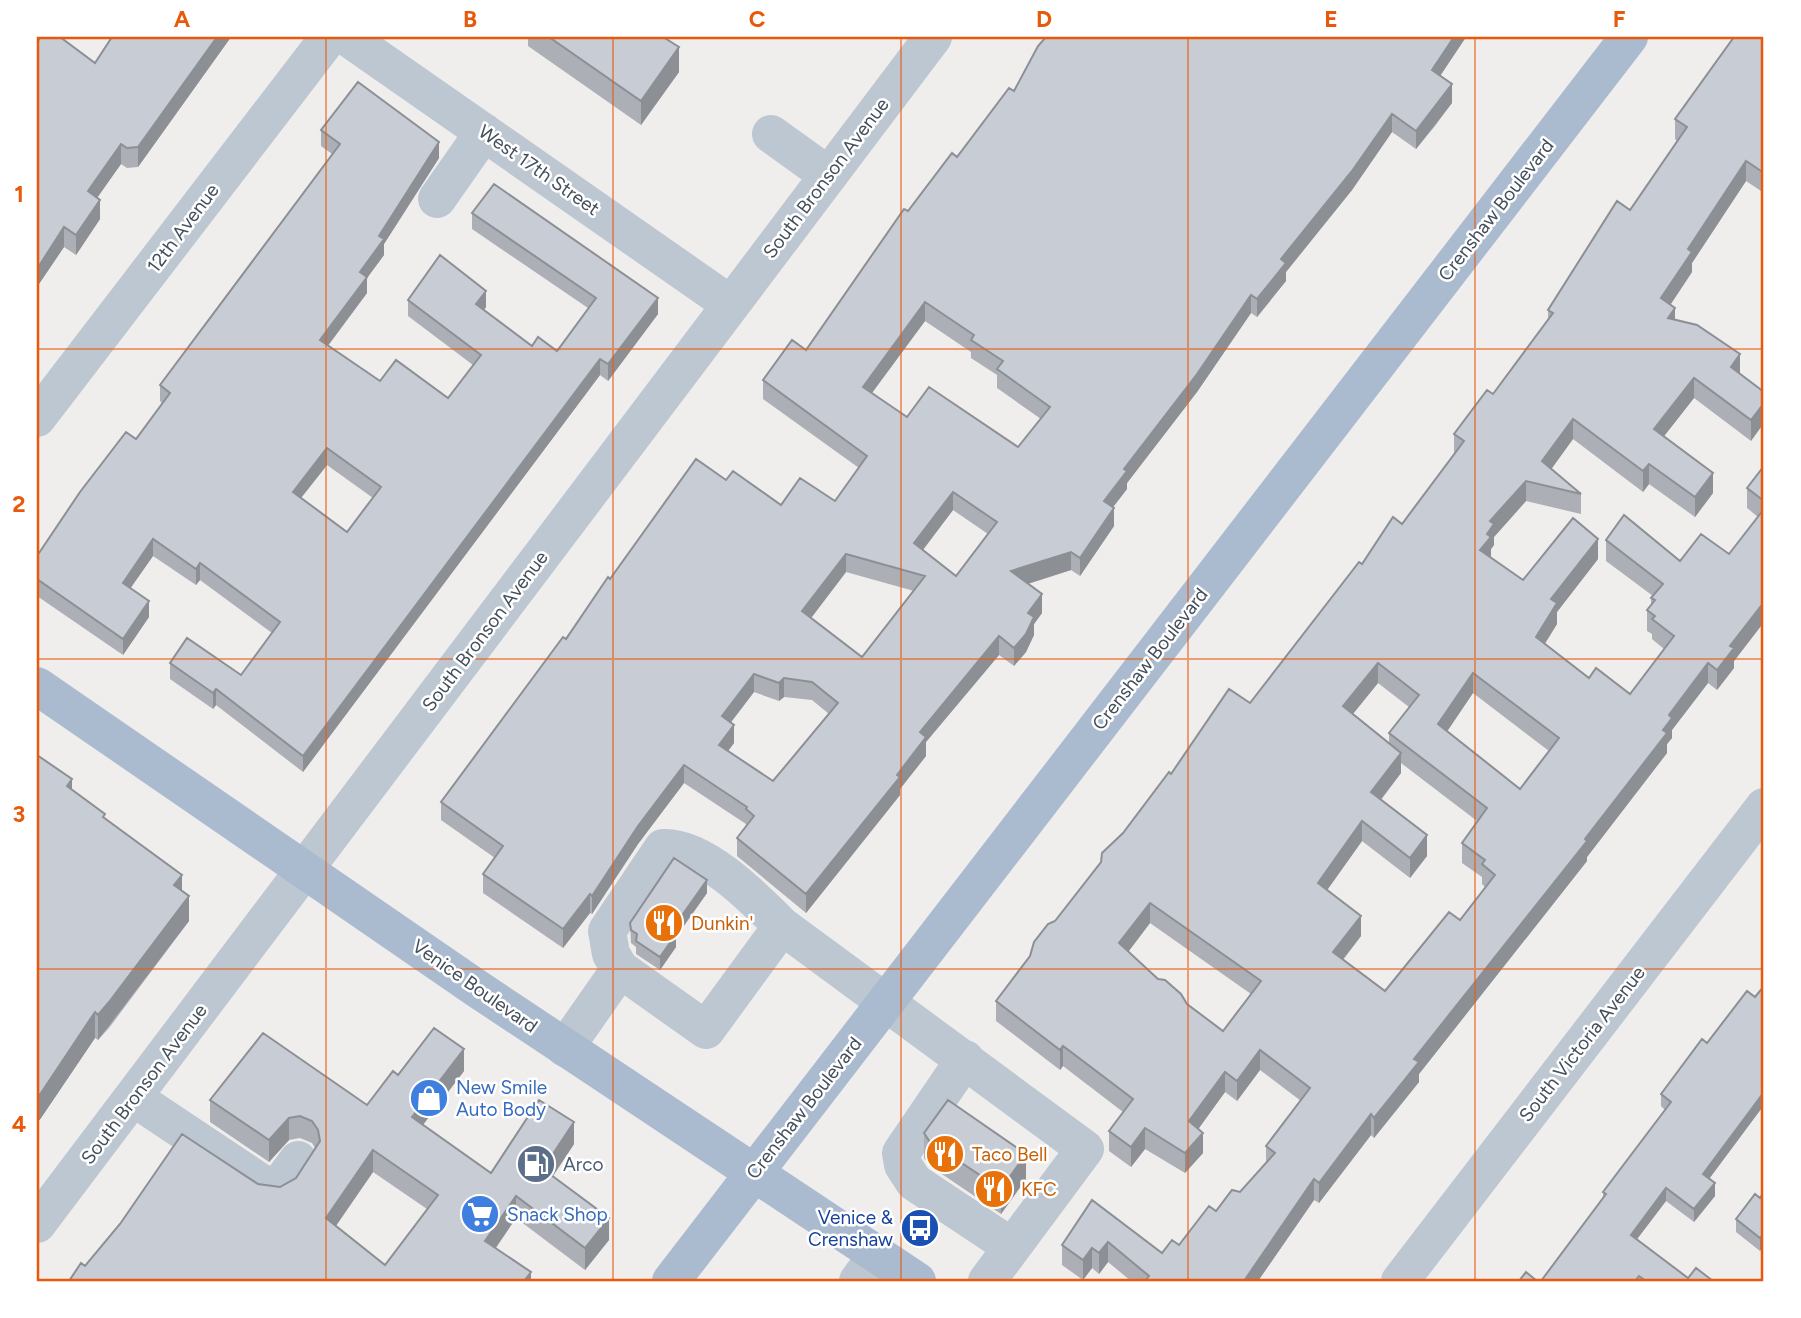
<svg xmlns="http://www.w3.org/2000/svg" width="1801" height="1318" font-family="Figtree,sans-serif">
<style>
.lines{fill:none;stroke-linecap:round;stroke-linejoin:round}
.minor{stroke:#bcc7d1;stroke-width:38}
.major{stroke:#aabbcf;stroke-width:38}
.wall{fill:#acafb6;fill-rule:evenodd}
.shaded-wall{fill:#8c8f94}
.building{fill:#c8ccd4;stroke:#8c8f94;stroke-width:2;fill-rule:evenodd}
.grid{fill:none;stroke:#e8590c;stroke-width:2;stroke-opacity:0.55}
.labels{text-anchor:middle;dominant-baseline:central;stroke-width:5;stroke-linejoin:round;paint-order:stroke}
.street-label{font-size:19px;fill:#444f5c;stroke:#fff}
.food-label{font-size:19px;fill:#c56008;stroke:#fff;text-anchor:start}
.shop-label{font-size:19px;fill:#366cbe;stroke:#fff;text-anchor:start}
.service-label{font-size:19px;fill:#4e5e75;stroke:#fff;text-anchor:start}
.transit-label{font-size:19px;fill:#164399;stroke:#fff;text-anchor:end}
.neatline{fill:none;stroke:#e8590c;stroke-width:2.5}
.grid-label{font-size:23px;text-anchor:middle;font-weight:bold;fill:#e8590c}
</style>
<rect width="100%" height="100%" fill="#f0eded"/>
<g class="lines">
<!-- minor -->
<path class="minor" d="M347,37l383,267
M771,134l57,41
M437,199l47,-67
M37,418l292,-381
M620,969l-9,-15 -4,-23 56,-83c40,-2 91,50 119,78
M565,1048l55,-79 86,61 76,-104 303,223 -98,132
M965,1059l-64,94 2,12 11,17 98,65
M134,1098l135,90 9,-1 20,-27
M37,1224l896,-1187
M858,1281l19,-26
M1400,1281l364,-474"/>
<!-- major -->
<path class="major" d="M37,686l442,304 438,291
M671,1281l958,-1244"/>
</g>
<!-- wall -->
<path class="wall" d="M37,37h23l35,26 136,-26 -93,130 -11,1 -6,-4 -24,33 3,22 -24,36 -12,-8 -25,37v12l-2,4z
M528,37h137l14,35 -38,53 -113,-79z
M1466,37l-26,39 12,27 -17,23 -19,23 -24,-17 -40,58 -66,82v9l-29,36 -6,-4 -54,79 -70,91v6l-14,18 1,19 -34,50 -9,-6 -43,14 14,29 -8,11v11l-8,17 -12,14 -15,-11 -73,87v14l-26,33v6l-94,118 -69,-57v-18l9,-11v-3l-62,-41 -46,61 -46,70 -2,-1 -27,35 -80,-55v-19l12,-16 -54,-38v-18l169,-223 116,-99 55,25 54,-4 24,-33 -96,-69v-19l43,-30 102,-139 106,-120zM925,321l46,31v6l26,17v13l44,31 -23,28 -111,-30 -35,-24zM953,510l35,24 -32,42 -34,-26zM846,572l68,19 -52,66 -51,-39zM754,692l25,9 5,-4 28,3 17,14 -56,67 -45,-30 6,-8 -3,-21z
M1764,37v156l-18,-12 -54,82v9l-22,33 5,15 65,55 24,17 -13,49 -57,-43 -30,38 49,57 -18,24 -46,-33 -6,8 -70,-53 -22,30 30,25v20l-55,-13 -32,36v8l-3,4 -1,8 33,23 75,-21 -41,53v12l-12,20 44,34 41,16 34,-45 -12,-10v-5l-5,-3v-21l4,-5v-7l2,-2 -47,-35v-21l74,21 49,-7 29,-37 -11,-9v-20l17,-22v156l-30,39v7l-17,22 -9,-7 -36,47v8l-5,6v9l-80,104v4l-168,213v8l-45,56 -3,-3 -52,68 -5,-3 -56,81h-127l-23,-19 -9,12 -7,-6 -9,12 -21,-15v-20l30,-45 70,53 17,-8 37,-34 24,-19 26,-29v-17l35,-45 -41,-31 -23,31 -12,-9 -27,37 5,24 -18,20 -40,-24 -14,18 -22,-16v-20l14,-19 -60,-46 -3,4 -64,-49v-20l127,-168 48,-59 79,-71 112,-139 40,-40 52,-70v-20l39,-40 55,-75v-9l82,-100 47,-69 -2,-2v-20zM1378,683l31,24 -20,26v10l-36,-29zM1473,693l76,58 -29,38 -73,-58zM1401,763l76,58 -15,22v20l20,14v7l3,3 -25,33 -75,71 -42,-31 18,-24 -34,-46 35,-49 48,37 17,-22 -46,-56 20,-27zM1150,923l101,71 -28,37 -36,-27 -59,-52z
M321,130l118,28 -55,86v11l-17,23v15l-39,53 52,35 68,17 25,-33 -65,-49v-16l78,7 -2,3 48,36 25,5 31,-43 -116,-79v-16l186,101 -50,67 -8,-6 -297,397 -87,-67 -3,4 -43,-30v-16l71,12 31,-42 -72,-53 -4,5 -43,-29 -23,32 19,29 -26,38 -86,-59v-40l99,-117 26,-36 -2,-2v-16l172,-231 -11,-8zM327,465l46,33 -26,34 -46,-34z
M37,755l35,35 110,101 7,30 -80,107 -11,12 -3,-2 -54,80 -4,5z
M707,893l-31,44v10l-16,23 -24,-16v-7l-5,-4 -1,-20z
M1764,986v119l-55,74 6,17 -21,26 -28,-21 -29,38 51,39 25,3h-172l62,-83v-6l62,-82 -4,-4v-12l46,-51 48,-46z
M464,1071l-41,54 68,48 83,-29 -21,32 56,64 -24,30 -69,-52 -20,30 35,33 -446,-15 173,-82 22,3 16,-9 19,-30 -3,-5 -12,-5 -11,2 -20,22 -59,-40v-22l157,5 31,-30zM373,1172l54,37 -42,56 -49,-39z
M924,1133l102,46 -25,35 -71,-48 -6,-8z
M1764,1192l-4,59 -24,-19v-13l24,-21z"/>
<!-- shaded-wall -->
<path class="shaded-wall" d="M217,37h14l-93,130v-20z
M1454,37h12l-34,51v-18z
M679,47v25l-38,53v-24z
M1452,84v19l-36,46v-18z
M1392,114v18l-40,58 -66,82v9l-29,36v-18l24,-40z
M439,142v16l-55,86v11l-17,23v15l-47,63v-16l40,-68 19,-36z
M121,144v20l-33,47v-20z
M1746,161v20l-54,82v9l-31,47v-21l27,-49z
M100,200v19l-24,36v-20z
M64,227v20l-25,37v12l-2,4v-31z
M486,291v16l-10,13v-16z
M1251,295v18l-54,79 -70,91v6l-23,30v-18l20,-32z
M658,298v16l-50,67v-17z
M925,302v19l-62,84v-18z
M1675,308v20l-7,-10z
M1740,354v20l-9,-7z
M600,359v16l-297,397v-16z
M1694,378v20l-40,51v-20z
M1764,403v20l-13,18v-21z
M1573,419v20l-31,43v-21z
M327,448v17l-34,43v-16z
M1649,464v20l-6,8v-21z
M1713,473v20l-18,24v-20z
M1526,481v20l-32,36v8l-3,4v8l-11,-7 10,-29z
M953,492v18l-39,52v-19z
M1114,508v18l-34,50v-18z
M153,539v17l-30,43v-16z
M1598,539v20l-41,53v12l-21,33v-20l15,-38z
M1071,552v18l-60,19v-18z
M846,554v18l-44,58v-19z
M200,563v17l-4,5v-16z
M1042,594v19l-8,11v11l-8,17 -12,14v-18l14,-35z
M149,601v16l-26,38v-16z
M1764,602v20l-30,39v7l-17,22v-20l13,-24z
M999,636v19l-73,87v14l-26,33v6l-94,118v-19l91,-119 23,-43z
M1378,663v20l-35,43v-20z
M1708,663v20l-36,47v8l-5,6v9l-80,104v4l-168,213v8l-45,56v-20l40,-59 171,-220 78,-109 6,-15z
M1473,673v20l-35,52v-21z
M754,674v18l-32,42v-18z
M784,678v19l-5,4v-18z
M216,689v16l-3,4v-16z
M734,725v18l-15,20v-18z
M1401,753v20l-30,39v-20z
M684,765v18l-46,61 -46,70v-18l46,-70z
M72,779v26l-5,-19z
M1362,821v20l-44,62v-20z
M1427,835v21l-17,22v-20z
M182,875v26l-8,-16z
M707,880v13l-31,44v10l-16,23v-13l11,-26z
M590,894v19l-27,35v-19z
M189,896v25l-91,119v-25z
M1150,903v20l-31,41v-21z
M1361,916v20l-28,36v-20z
M95,1012v26l-54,80 -4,5v-26z
M1063,1046v20l-3,4v-20z
M464,1049v22l-52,68v-22z
M1260,1050v20l-23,31v-20z
M1225,1072v20l-36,50v-21z
M1764,1092v13l-61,82v-13z
M1371,1114v21l-52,68v-20z
M289,1118v22l-20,22v-22z
M574,1122v22l-31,47v-22z
M1145,1128v21l-14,18v-20z
M1203,1133v20l-18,20v-20z
M373,1150v22l-47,68v-22z
M1026,1154v25l-25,35v-25z
M1314,1179v21l-56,81h-14z
M1715,1183v13l-21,26v-13z
M1666,1188v13l-35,46v-12z
M516,1196v22l-31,45v-22z
M609,1218v22l-24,30v-22z
M1764,1233v13l-4,5v-13z
M1108,1242v20l-9,12v-21z
M1092,1248v20l-9,12v-20z
M531,1272v9h-7z"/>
<!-- building -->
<path class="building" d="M40,37h20l35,26 17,-26h105l-79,110 -11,1 -6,-4 -33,47 12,9 -24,35 -12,-8 -27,42v-226z
M549,37h114l16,10 -38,54z
M1046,37h408l-22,33 20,14 -36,47 -24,-17 -40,57 -71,88 5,4 -29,36 -6,-4 -54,79 -73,95 3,2 -23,30 10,7 -34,50 -9,-6 -60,19 31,23 -14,19 6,4 -8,17 -12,14 -15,-12 -79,96 6,5 -29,38 3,2 -94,117 -69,-56 17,-22 -8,-7 1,-2 -63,-42 -46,61 -46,70 -2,-2 -27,35 -80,-55 20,-28 -62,-44 122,-165 3,2 42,-62 2,2 86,-120 30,21 7,-9 48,34 19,-27 35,23 32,-45 -104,-76 29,-40 14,10 98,-141 4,2 44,-58 5,4 52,-69 5,3 24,-45zM925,302l49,33 -3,5 32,21 -6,8 53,38 -32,40 -89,-60 -22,30 -44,-30zM953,492l44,30 -41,54 -42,-33zM846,554l79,22 -63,81 -60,-46zM754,674l25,9 5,-5 28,4 26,21 -65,78 -54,-36 15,-20 -12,-9z
M1734,37h30v136l-18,-12 -58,88 4,3 -31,46 14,10 -7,10 29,7 43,29 -9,13 33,25v11l-13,17 -57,-42 -40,51 59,44 -18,24 -46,-33 -6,7 -70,-52 -31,42 39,33 -55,-13 -36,40 4,3 -7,10 4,3 -11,13 43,30 50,-62 25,21 -47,60 6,4 -21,34 53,41 7,-10 34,26 44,-58 -22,-17 3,-3 -8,-6 8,-10 -4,-2 12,-14 -57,-44 18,-25 56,46 21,-27 28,20 35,-45v93l-34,44 4,2 -17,22 -9,-7 -39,52 3,3 -9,12 4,3 -82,106 2,2 -173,218 5,3 -45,56 -3,-4 -52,69 -5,-4 -70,102h-99l4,-5 -41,-34 -9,11 -7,-5 -9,12 -21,-15 30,-45 70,53 10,-13 7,5 30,-39 7,5 16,-21 8,2 35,-39 -9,-7 44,-58 -50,-38 -23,31 -12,-9 -36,49 14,12 -18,20 -40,-25 -14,19 -22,-16 24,-32 -70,-53 -3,4 -64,-49 34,-45 4,-14 14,-18 7,-3 46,-59 1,-9 21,-20 46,-61 2,2 58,-85 21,14 109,-141 3,2 31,-47 9,7 62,-83 -10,-7 33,-44 6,4 60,-81 -5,-3 69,-109 13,9 57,-83 -12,-8zM1378,663l41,32 -30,38 98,75 -25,35 23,17 -3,4 13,11 -35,45 -11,-8 -64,79 -52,-39 28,-36 -43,-33 44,-62 48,37 17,-23 -56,-43 30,-39 -58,-47zM1473,673l86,65 -39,51 -82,-65zM1150,903l111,78 -38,50 -36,-27 -6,-10 -16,-14 -7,-1 -39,-36z
M358,82l81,60 -60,94 5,3 -24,33 7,5 -47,63 60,41 16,-21 52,38 33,-43 -73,-55 32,-45 46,36 -10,13 56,42 6,-9 19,14 39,-53 -124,-85 22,-29 164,114 -50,66 -8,-5 -297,397 -87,-67 -3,4 -43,-30 17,-25 54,37 39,-53 -80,-59 -4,6 -43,-30 -30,44 26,18 -26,38 -86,-60v-23l43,-64 46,-60 10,7 34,-46 -10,-8 180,-241 -19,-14zM327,448l54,39 -34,45 -54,-40z
M1764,466v35l-17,-13z
M37,755l35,24 -5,7 38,28 -2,3 79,58 -8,10 15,11 -80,106 -11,13 -3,-3 -54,81 -4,4z
M674,858l33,22 -36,51 5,3 -16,23 -24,-16 1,-7 -6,-4 -1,-7z
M1764,986v106l-61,82 12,9 -21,26 -28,-21 -35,47 57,43 8,-10 17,13h-67l-7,-5 -4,5h-94l65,-87 -3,-2 68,-90 -10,-8 41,-55 5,4 40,-52 8,6z
M434,1028l30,21 -52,68 79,56 48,-73 35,22 -31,47 66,49 -24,30 -69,-52 -31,45 46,31 -7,9h-455l12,-18 4,3 35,-42 62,-90 76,50 22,3 16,-9 24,-37 -2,-11 -6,-9 -12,-5 -11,2 -20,22 -59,-40 53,-67 104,72 26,-34 5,4zM373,1150l65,45 -53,70 -59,-47z
M948,1100l78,54 -25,35 -71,-47 -6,-9z
M1764,1192v41l-4,5 -24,-19 19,-25 5,4z
M1526,1272l11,9h-18z"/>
<!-- grid -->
<path class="grid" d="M326,37v1244M613,37v1244M901,37v1244M1188,37v1244M1475,37v1244M37,349h1727M37,659h1727M37,969h1727"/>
<!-- icons -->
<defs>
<g id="restaurant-disc" transform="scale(2.0125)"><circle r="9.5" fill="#e8710a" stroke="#fff"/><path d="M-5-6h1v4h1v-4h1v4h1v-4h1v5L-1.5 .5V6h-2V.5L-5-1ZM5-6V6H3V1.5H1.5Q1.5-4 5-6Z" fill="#fff"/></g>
<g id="shop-disc" transform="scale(2.0125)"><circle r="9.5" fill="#3f7fe0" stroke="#fff"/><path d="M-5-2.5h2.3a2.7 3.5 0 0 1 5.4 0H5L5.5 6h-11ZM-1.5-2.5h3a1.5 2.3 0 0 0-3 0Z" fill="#fff"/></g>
<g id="fuel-disc" transform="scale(2.0125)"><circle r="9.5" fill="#5c6f8a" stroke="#fff"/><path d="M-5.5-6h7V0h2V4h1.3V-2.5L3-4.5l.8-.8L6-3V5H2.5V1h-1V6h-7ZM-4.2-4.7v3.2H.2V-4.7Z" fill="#fff"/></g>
<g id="supermarket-disc" transform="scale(2.0125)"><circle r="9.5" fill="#3f7fe0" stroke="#fff"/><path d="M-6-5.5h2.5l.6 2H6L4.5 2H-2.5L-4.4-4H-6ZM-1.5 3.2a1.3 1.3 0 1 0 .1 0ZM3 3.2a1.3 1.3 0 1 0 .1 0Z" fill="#fff"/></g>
<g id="bus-disc" transform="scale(2.0125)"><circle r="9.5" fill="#1a4fb4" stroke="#fff"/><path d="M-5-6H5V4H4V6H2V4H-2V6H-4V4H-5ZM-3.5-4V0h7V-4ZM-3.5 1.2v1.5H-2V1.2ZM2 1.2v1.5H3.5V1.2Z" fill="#fff"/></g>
</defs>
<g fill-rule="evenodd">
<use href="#restaurant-disc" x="664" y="923"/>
<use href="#shop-disc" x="429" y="1098"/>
<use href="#restaurant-disc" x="945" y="1154"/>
<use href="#fuel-disc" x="536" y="1164"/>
<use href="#restaurant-disc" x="994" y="1189"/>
<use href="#supermarket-disc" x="480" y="1214"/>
<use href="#bus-disc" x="920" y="1228"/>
</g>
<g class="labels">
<!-- street labels -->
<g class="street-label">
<text transform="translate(539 170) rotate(35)">West 17th Street</text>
<text transform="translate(826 178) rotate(-53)">South Bronson Avenue</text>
<text transform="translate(1496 210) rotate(-52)">Crenshaw Boulevard</text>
<text transform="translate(183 228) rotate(-53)">12th Avenue</text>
<text transform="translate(485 631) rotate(-53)">South Bronson Avenue</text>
<text transform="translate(1150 659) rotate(-52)">Crenshaw Boulevard</text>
<text transform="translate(475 986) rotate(35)">Venice Boulevard</text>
<text transform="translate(1582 1044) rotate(-52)">South Victoria Avenue</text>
<text transform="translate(144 1084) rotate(-53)">South Bronson Avenue</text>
<text transform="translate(804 1108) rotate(-52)">Crenshaw Boulevard</text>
</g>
<!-- food labels -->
<g class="food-label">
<text x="691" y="923">Dunkin'</text>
<text x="972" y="1154">Taco Bell</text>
<text x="1021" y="1189">KFC</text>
</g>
<!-- shop labels -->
<g class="shop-label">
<text x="456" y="1087">New Smile<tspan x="456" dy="22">Auto Body</tspan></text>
<text x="507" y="1214">Snack Shop</text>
</g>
<!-- service labels -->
<g class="service-label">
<text x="563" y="1164">Arco</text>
</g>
<!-- transit labels -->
<g class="transit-label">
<text x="893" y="1217">Venice &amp;<tspan x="893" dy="22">Crenshaw</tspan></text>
</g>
</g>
<!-- border -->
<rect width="1801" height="1318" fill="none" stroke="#ffffff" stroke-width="77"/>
<rect x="38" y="38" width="1724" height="1242" class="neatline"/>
<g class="grid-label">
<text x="182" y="27">A</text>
<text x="470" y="27">B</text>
<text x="757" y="27">C</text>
<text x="1044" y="27">D</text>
<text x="1331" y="27">E</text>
<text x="1619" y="27">F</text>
<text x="19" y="202">1</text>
<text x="19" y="512">2</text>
<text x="19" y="822">3</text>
<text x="19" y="1132">4</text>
</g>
</svg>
